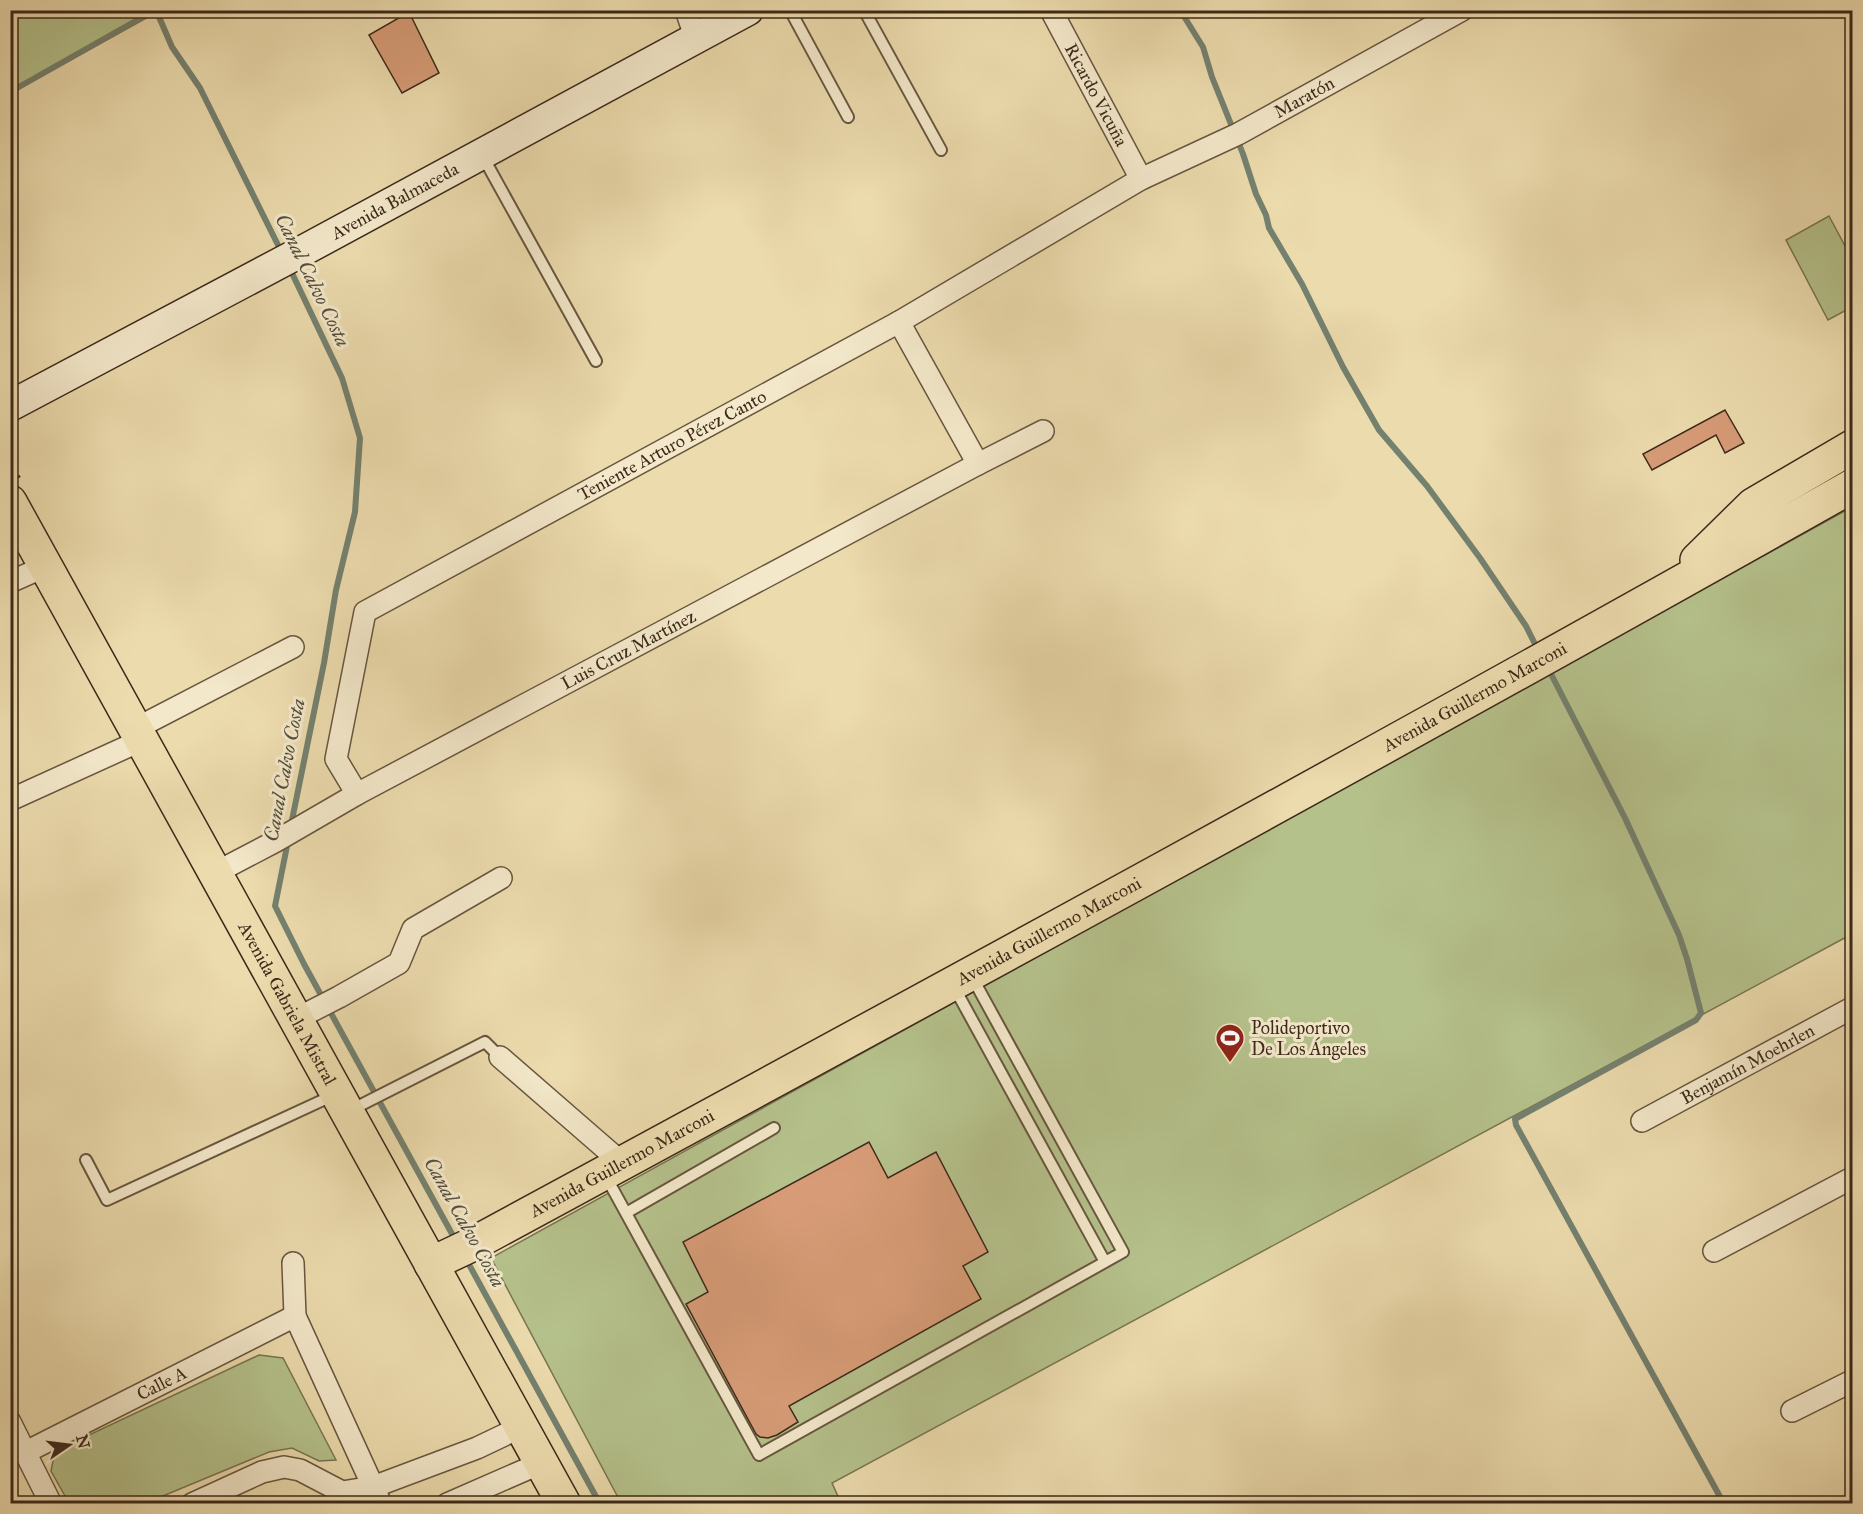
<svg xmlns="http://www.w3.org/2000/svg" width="1863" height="1514" font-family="'IM FELL Great Primer',serif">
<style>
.green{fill:#b5c18b;stroke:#787552;stroke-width:1.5}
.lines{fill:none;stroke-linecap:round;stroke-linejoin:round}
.stream{stroke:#74816f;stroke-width:6}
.building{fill:#d79c77;stroke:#3c291a;stroke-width:1.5}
.service-casing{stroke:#68563f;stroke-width:14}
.minor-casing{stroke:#68563f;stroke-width:24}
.secondary-casing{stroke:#3c291a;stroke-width:33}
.primary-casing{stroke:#3c291a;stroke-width:36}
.path{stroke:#3c291a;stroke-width:4;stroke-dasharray:4.5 3;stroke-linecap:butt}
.service{stroke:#f3e8ca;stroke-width:10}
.minor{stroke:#f3e8ca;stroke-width:21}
.secondary{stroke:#f3e8ca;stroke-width:30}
.primary{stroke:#ecdbad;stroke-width:33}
.labels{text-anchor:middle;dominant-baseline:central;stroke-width:6;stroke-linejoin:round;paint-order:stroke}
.street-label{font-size:18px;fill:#3c291a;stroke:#f3e8ca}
.poi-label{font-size:18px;fill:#3c291a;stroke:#f3e8ca;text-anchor:start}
.water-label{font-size:20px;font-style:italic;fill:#534e3d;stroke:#f3e8ca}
</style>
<rect width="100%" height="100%" fill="#ecdbad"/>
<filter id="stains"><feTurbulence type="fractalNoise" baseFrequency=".00333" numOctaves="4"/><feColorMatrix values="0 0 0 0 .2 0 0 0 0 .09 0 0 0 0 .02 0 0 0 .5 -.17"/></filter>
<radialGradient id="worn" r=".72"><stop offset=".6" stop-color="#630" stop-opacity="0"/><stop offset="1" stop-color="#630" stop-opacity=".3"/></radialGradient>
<!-- green -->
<path class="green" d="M11,10h148v1l-148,82z
M1829,216l23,43v48l-24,13 -42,-80z
M1852,507v427l-1020,549 9,20h-220l-130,-245z
M259,1355l24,3 53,102 -17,1 -27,-13 -23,4 -123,51h-77l-18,-32 4,-20z"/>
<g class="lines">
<!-- stream -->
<path class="stream" d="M156,10l16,37 28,41 81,163
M1180,10l23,37 9,30 31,77 13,40 10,21 3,13 33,56 41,83 36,63 48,56 53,72 46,68 9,18
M10,92l145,-82
M290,269l52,109 18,60 -5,74 -19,78 -12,73 -33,162
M1551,674l74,144 54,117 8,24 14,54 -5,7 -181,99 1,6 208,379
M288,841l-13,65 29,58 153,279
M466,1259l134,245"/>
</g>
<!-- building -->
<path class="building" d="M409,12l30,61 -37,20 -33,-58z
M1725,410l19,33 -19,10 -9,-18 -64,35 -9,-16z
M869,1142l19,36 48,-26 52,100 -25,14 18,33 -192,107 9,16 -21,13 -9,3 -8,-1 -4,-3 -70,-130 22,-12 -25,-50z"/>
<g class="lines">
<!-- service casing -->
<g class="service-casing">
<path id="service" d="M790,10l58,107
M864,10l77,140
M482,155l114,206
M954,987l151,275
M351,1110l134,-68 15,15
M86,1160l21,40 227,-105
M605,1175l154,280 364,-203 -151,-275
M626,1213l148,-85"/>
</g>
<!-- minor casing -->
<g class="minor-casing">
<g id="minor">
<path d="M686,10l10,29"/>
<path id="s1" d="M1051,10l90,169"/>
<path d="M899,322l79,142"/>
<path d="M10,582l36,-16"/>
<path d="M135,729l158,-82"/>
<path id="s2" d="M357,794l-21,-35 29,-147 534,-290 242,-143 97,-45 224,-124"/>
<path d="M10,800l132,-60"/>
<path id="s3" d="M215,873l61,-32 81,-47 621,-330 65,-33"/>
<path d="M296,1019l43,-22 60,-34 14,-34 88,-51"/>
<path d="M500,1057l122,106"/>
<path id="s4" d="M1642,1121l210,-113"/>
<path d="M1714,1251l138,-73"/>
<path d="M293,1263l2,53 86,188"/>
<path d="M1792,1411l60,-30"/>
<path d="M10,1422l41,82"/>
<path id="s5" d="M26,1452l269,-136"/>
<path d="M192,1504l70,-32 22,-5 16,3 42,22 31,-5 104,-39 44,-21"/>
<path d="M447,1504l94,-41"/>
</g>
</g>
<!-- secondary casing -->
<g class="secondary-casing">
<g id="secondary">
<path id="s6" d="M10,406l285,-151 453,-245"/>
</g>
</g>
<!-- primary casing -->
<g class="primary-casing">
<g id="primary">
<path id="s7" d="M10,502l554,1002"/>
<path d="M1697,560l56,-55 99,-58"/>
<path id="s8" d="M431,1264l40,-19c462,-250 924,-501 1381,-759"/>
</g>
</g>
<!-- path -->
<path class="path" d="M10,463l9,15"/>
<!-- service -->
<use href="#service" class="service"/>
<!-- minor -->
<use href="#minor" class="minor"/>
<!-- secondary -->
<use href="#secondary" class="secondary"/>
<!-- primary -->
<use href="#primary" class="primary"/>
</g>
<!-- icons -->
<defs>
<g id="stadium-pin" transform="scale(1.5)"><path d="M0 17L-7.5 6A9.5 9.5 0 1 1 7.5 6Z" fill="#8f2418" stroke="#f3e8ca"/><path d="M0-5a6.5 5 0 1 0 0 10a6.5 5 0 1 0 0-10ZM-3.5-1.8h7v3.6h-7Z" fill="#fff"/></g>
</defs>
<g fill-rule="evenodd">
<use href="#stadium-pin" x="1230" y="1038"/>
</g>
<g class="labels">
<!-- street labels -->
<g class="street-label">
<text stroke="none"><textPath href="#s1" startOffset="96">Ricardo Vicuña</textPath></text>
<text stroke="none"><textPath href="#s2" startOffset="1262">Maratón</textPath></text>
<text stroke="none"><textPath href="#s6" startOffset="436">Avenida Balmaceda</textPath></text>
<text stroke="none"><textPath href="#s2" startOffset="540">Teniente Arturo Pérez Canto</textPath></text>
<text stroke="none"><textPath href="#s3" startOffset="470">Luis Cruz Martínez</textPath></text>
<text stroke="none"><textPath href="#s8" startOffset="1188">Avenida Guillermo Marconi</textPath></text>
<text stroke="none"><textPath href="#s8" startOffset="702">Avenida Guillermo Marconi</textPath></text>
<text stroke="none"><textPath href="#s7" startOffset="573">Avenida Gabriela Mistral</textPath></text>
<text stroke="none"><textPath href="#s4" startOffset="120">Benjamín Moehrlen</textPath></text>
<text stroke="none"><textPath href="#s8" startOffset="216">Avenida Guillermo Marconi</textPath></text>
<text stroke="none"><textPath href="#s5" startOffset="152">Calle A</textPath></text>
</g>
<!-- poi labels -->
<g class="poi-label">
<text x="1251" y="1028">Polideportivo<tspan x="1251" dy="21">De Los Ángeles</tspan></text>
</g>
<!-- water labels -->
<g class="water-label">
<text transform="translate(313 280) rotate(64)">Canal Calvo Costa</text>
<text transform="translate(284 770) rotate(-79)">Canal Calvo Costa</text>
<text transform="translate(465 1222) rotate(61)">Canal Calvo Costa</text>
</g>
</g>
<!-- margin -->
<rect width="1863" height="1514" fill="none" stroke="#ecdbad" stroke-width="36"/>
<rect x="12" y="12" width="1839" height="1490" fill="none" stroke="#3c291a" stroke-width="3"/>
<rect x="18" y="18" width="1827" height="1478" fill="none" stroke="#3c291a" stroke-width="1.5"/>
<!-- north arrow -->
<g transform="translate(69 1445) rotate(76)" stroke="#f3e8ca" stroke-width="4.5" paint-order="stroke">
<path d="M0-4.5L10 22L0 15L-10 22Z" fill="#3c291a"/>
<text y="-9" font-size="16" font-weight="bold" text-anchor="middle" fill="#3c291a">N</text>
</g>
<rect width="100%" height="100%" filter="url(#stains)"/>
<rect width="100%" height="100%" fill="url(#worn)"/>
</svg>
